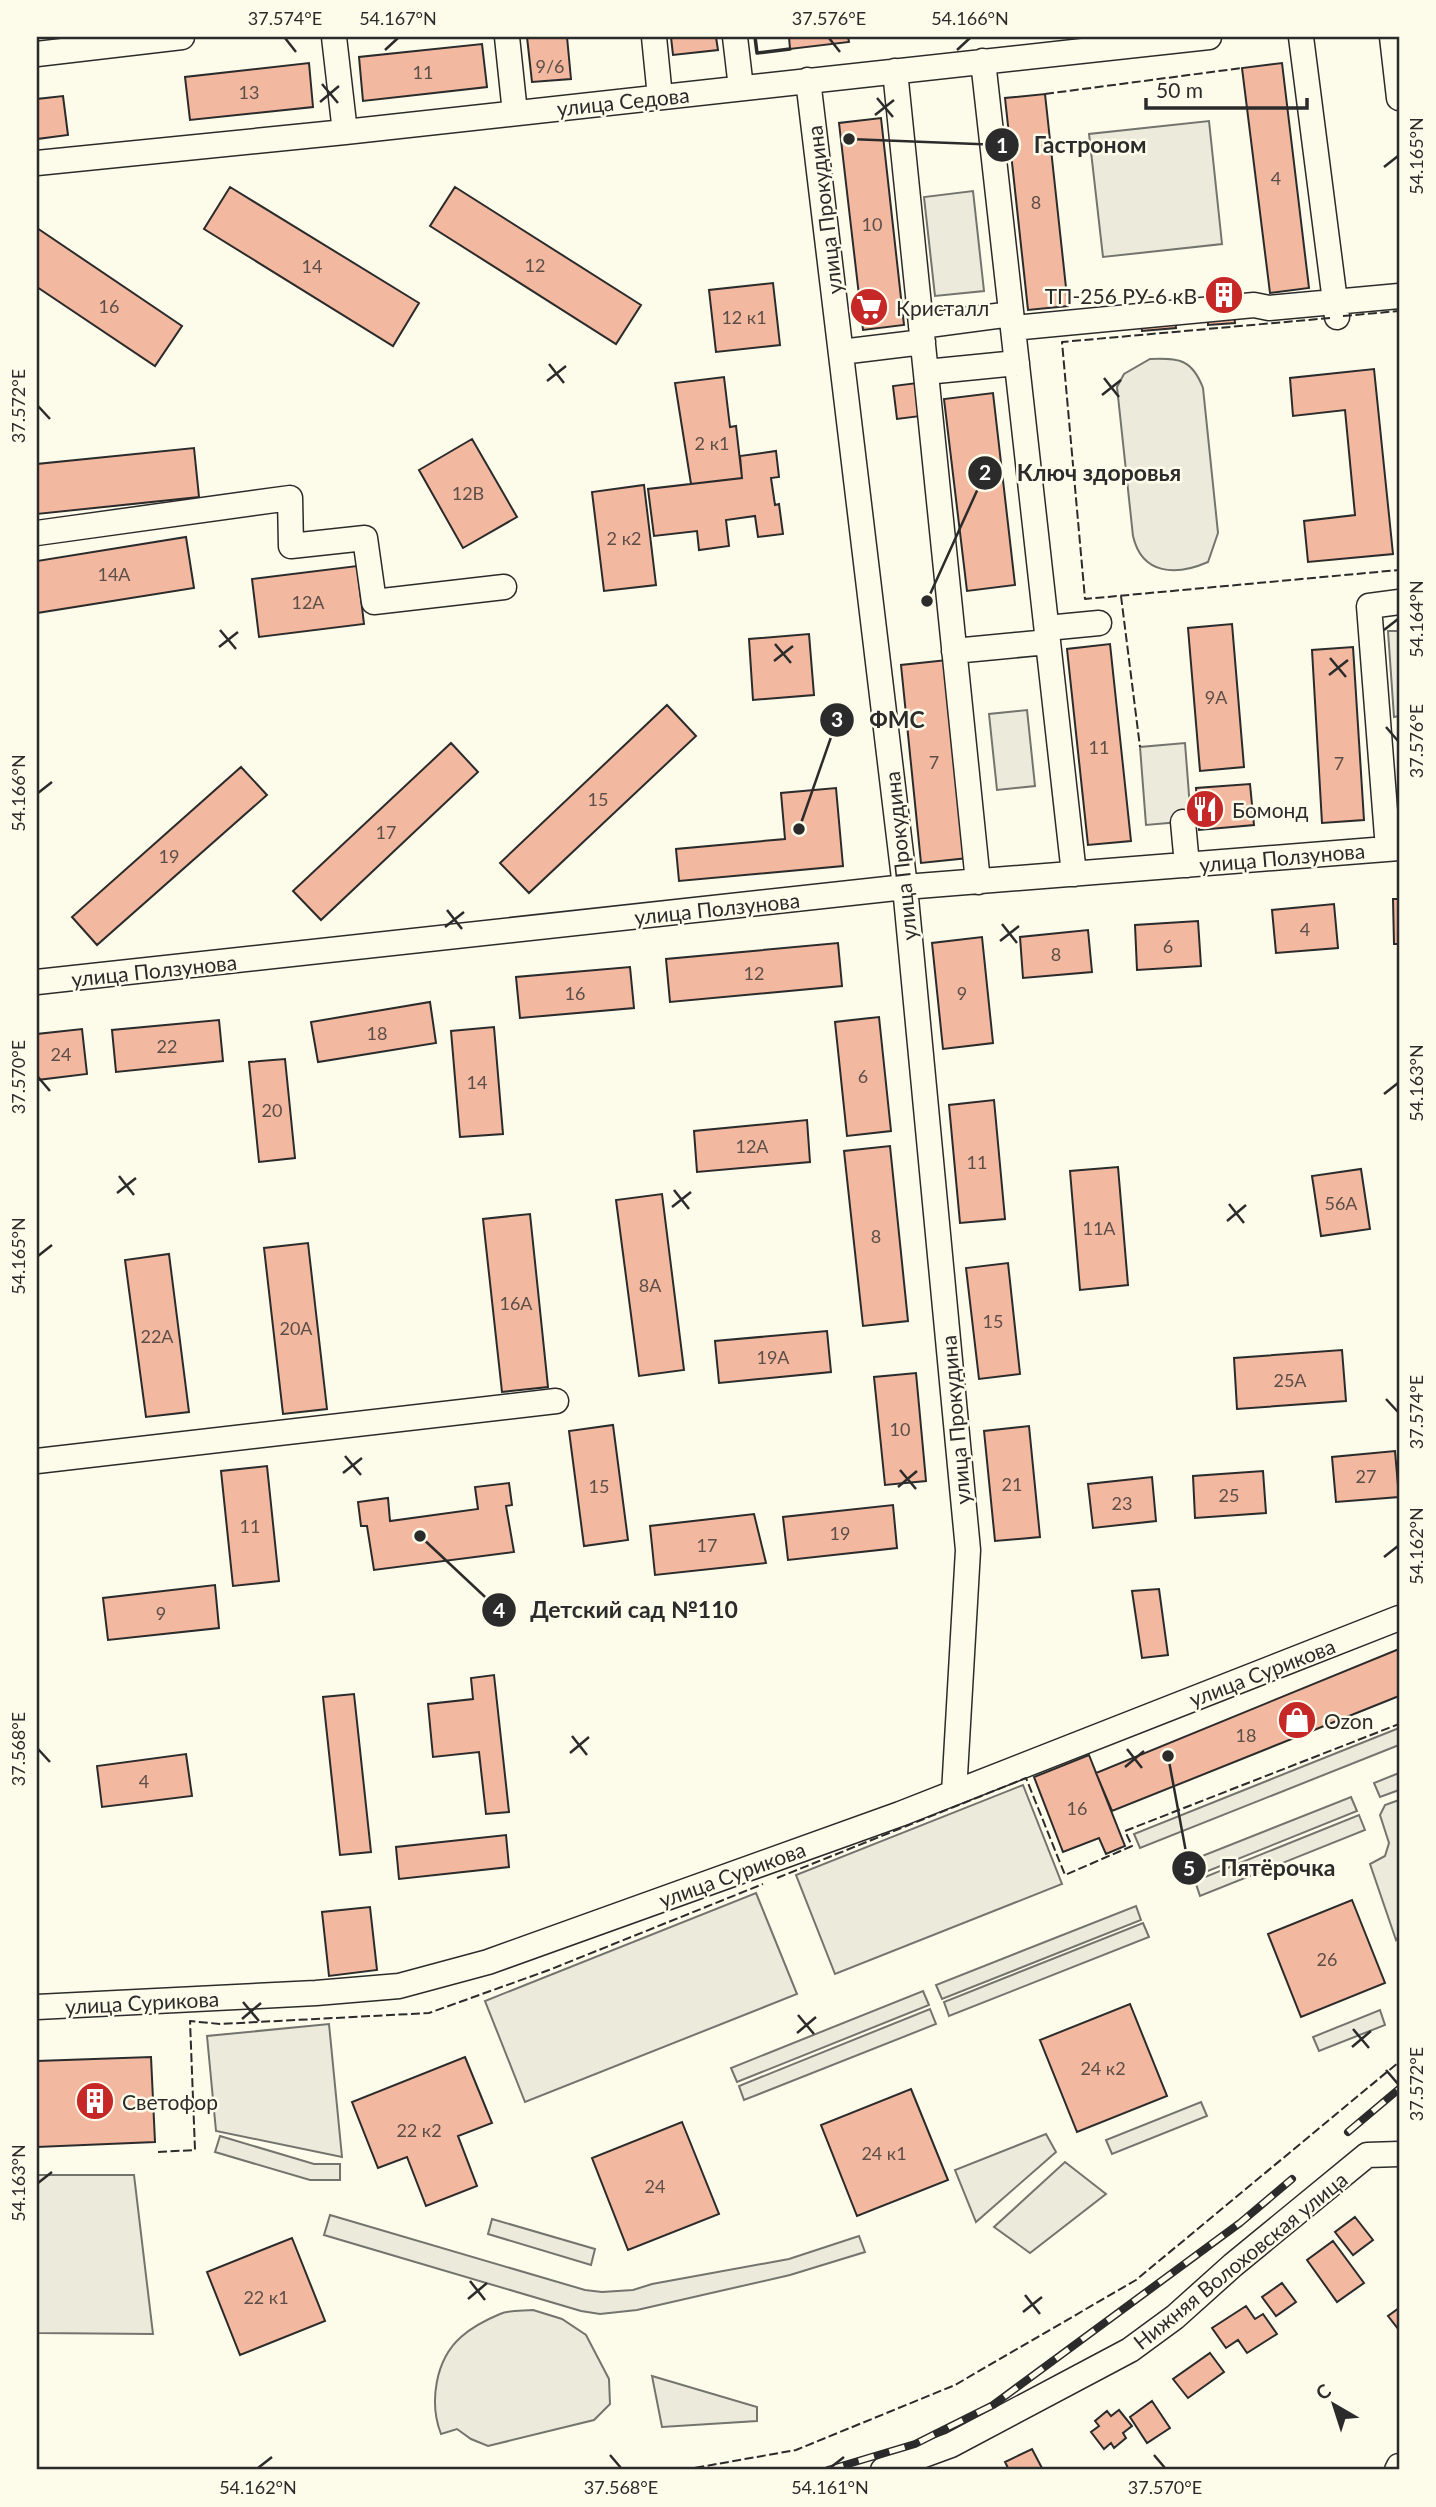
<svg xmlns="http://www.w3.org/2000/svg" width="1436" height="2507" font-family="Lato,sans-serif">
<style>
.green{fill:#ecebdb;stroke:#74746e;stroke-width:2}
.parking{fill:#eceadb;stroke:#74746e;stroke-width:2}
.building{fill:#f2b8a0;stroke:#2b2b2b;stroke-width:2}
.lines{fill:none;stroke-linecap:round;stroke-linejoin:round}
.minor-casing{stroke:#2b2b2b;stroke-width:27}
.minor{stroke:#fdfbea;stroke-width:24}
.rail-casing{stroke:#2b2b2b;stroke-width:8}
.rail{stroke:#fdfbea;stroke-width:5;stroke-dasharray:16;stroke-linecap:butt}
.fence{stroke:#2b2b2b;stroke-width:2;stroke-dasharray:9 3.5;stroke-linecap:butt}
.wall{stroke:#2b2b2b;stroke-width:3.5}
.ticks{fill:none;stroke:#2b2b2b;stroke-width:2.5}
.labels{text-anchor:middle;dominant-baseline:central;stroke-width:5;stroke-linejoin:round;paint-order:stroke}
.number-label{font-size:18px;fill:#5d4e48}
.street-label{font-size:21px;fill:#2b2b2b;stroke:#fdfbea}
.poi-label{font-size:21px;fill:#2b2b2b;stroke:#fdfbea;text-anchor:start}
.leader{fill:none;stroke:#2b2b2b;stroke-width:2.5}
.callout-dot{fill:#2b2b2b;stroke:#fdfbea;stroke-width:2.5}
.mark-label{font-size:21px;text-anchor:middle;font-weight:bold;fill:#fff}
.callout-label{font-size:23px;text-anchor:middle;font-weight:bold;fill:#2b2b2b;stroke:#fdfbea;stroke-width:5;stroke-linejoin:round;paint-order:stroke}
.neatline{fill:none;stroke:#2b2b2b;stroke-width:2.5}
.ticks-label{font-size:18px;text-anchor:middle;fill:#2b2b2b}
</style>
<rect width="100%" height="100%" fill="#fdfbea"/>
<!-- green -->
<path class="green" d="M1209,121l13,123 -119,13 -14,-123z
M973,191l11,100 -49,5 -11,-99z
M1150,359c29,-1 42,0 53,29l15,145 -10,29c-32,14 -66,13 -75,-26l-16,-149 7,-13z
M1388,631h11v85l-5,1z
M1027,710l8,76 -38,4 -8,-76z
M1399,1800v136l-3,4 -26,-76 15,-8 4,-13 -9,-28 5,-10z
M1046,2134l10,18 -80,70 -21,-52z
M1065,2162l41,32 -76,59 -36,-26z
M533,2310l29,9 24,16 23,44 1,25 -16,16 -106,26 -17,-7 -14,-10 -16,5c-12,-31 -6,-74 20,-97 10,-9 27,-18 39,-23 9,-4 22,-3 33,-4z
M652,2376l105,31v14l-95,6z"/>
<!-- parking -->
<path class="parking" d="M1185,743l6,78 -45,4 -6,-78z
M1399,1728v17l-259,103 -6,-14z
M1399,1773v17l-19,7 -6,-14z
M1023,1785l39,99 -227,90 -39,-99z
M1351,1797l6,14 -164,66 -6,-15z
M1359,1815l6,15 -165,66 -5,-15z
M756,1893l41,101 -272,108 -40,-101z
M1136,1906l5,14 -199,79 -6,-14z
M1143,1923l6,14 -200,79 -5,-14z
M923,1991l6,14 -192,77 -6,-14z
M930,2009l6,15 -192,76 -5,-14z
M1380,2010l5,15 -66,26 -6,-14z
M329,2024l13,133 -126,-26 -9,-95z
M1201,2102l6,14 -95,38 -6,-14z
M220,2136l94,28h26v16h-30l-95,-28z
M37,2175h97l19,159 -116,-1z
M330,2215l255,75 17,2 31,-2 19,-6 137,-25 70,-23 6,16 -75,23 -153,35 -37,4 -19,-3 -257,-76z
M492,2219l103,30 -4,16 -103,-31z"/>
<!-- building -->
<path class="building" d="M527,37h40l4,42 -39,3z
M671,37h45l2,13 -45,5z
M789,37h59l1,5 -59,7z
M482,44l5,43 -124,14 -4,-44z
M309,63l4,44 -123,13 -5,-43z
M1282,63l27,225 -39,5 -28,-225z
M1045,94l23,212 -40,4 -23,-212z
M63,96l5,39 -31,4v-40z
M881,118l23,207 -41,5 -24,-207z
M230,187l189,116 -26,43 -189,-117z
M455,187l186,118 -25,39 -186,-118z
M37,228l145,98 -27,40 -118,-79z
M773,283l7,62 -64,7 -7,-62z
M1230,288l2,12 -15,2 -2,-12z
M1234,314l1,9 -27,2v-8z
M1175,319l1,9 -34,3 -1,-9z
M1374,369l19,185 -85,8 -4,-41 51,-6 -10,-105 -52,6 -3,-38z
M724,377l6,50 6,-1 6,52 -51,6 -16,-101z
M917,383l4,33 -24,3 -4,-33z
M993,393l22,192 -48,6 -23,-192z
M472,439l45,78 -54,31 -44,-78z
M194,448l5,49 -162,17v-50z
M776,451l3,26 -8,1 4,27 4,-1 4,30 -25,3 -3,-21 -29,4 3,26 -30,4 -2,-19 -43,5 -6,-47 94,-11 -2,-22z
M644,485l12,100 -52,6 -12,-99z
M186,537l8,51 -157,25v-52z
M357,566l7,58 -105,13 -7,-58z
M923 601a4 4 0 1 1 8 0a4 4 0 1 1-8 0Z
M1232,624l12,143 -44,4 -12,-143z
M809,634l5,61 -61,5 -4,-61z
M1110,644l21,197 -43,4 -21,-196z
M1353,647l11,173 -42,3 -10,-173z
M947,660l21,198 -47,5 -20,-198z
M667,705l29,31 -167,157 -29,-30z
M451,743l27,29 -157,148 -28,-29z
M241,767l26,28 -170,150 -25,-28z
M1250,784l4,41 -55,5 -3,-42z
M836,788l7,78 -164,15 -3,-32 109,-10 -4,-46z
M1393,899h6v45h-5z
M1334,904l4,44 -62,5 -4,-43z
M1198,921l3,45 -64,4 -2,-45z
M1088,930l4,42 -69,6 -3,-41z
M982,937l11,106 -50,6 -11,-106z
M838,943l4,43 -172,16 -4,-43z
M630,967l4,41 -114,10 -4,-41z
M430,1002l6,41 -118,19 -7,-40z
M879,1017l12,114 -44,5 -12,-114z
M219,1020l4,41 -107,11 -4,-42z
M494,1027l9,107 -43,3 -9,-106z
M82,1029l5,45 -50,6v-46z
M285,1059l10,99 -36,4 -10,-100z
M994,1100l11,119 -45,4 -11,-118z
M807,1120l3,42 -113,10 -3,-41z
M890,1146l18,175 -45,5 -19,-175z
M1118,1167l10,118 -48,5 -10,-119z
M1361,1169l9,60 -49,7 -9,-60z
M662,1194l22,176 -45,6 -23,-176z
M530,1214l18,173 -46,5 -19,-173z
M308,1243l19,166 -44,5 -19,-166z
M169,1254l20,158 -43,5 -21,-157z
M1008,1263l12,111 -41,5 -13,-111z
M827,1331l4,41 -112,11 -4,-42z
M1342,1350l4,51 -109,8 -3,-51z
M916,1373l10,108 -41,4 -11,-108z
M613,1425l15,115 -44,6 -15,-115z
M1029,1426l11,111 -45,4 -11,-110z
M1395,1451l4,46 -63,5 -4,-45z
M267,1466l12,115 -46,5 -12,-115z
M1263,1471l3,42 -71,5 -2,-42z
M1152,1477l4,44 -63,7 -5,-44z
M509,1483l3,22 -6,1 8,46 -140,18 -7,-44h-6l-3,-24 30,-4 2,23 88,-12 -3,-22z
M893,1505l4,43 -109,12 -5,-43z
M754,1514l12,49 -111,12 -5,-49z
M215,1585l4,43 -111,12 -5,-42z
M1159,1589l9,66 -26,3 -10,-67z
M1399,1649v47l-287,115 -16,-38z
M494,1675l15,137 -23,2 -7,-62 -46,5 -5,-53 45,-5 -2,-21z
M354,1694l17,158 -31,3 -17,-158z
M186,1754l6,42 -90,11 -5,-41z
M1089,1755l36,91 -19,8 -7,-16 -36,14 -29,-75z
M506,1835l3,32 -110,12 -3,-32z
M1352,1900l33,83 -84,34 -33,-83z
M370,1907l7,63 -48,6 -7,-64z
M1130,2004l37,92 -90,36 -37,-92z
M151,2057l4,85 -118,5v-86z
M465,2057l27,66 -34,13 19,50 -51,20 -19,-49 -29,11 -26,-66z
M911,2089l37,91 -91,36 -36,-91z
M682,2122l37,92 -91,36 -36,-92z
M1355,2217l18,23 -20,15 -18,-23z
M292,2238l33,83 -85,34 -33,-83z
M1333,2241l31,42 -27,19 -30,-42z
M1282,2283l14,19 -20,14 -14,-19z
M1246,2306l9,13 8,-5 14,20 -30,19 -9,-13 -12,8 -14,-20z
M1399,2308v22l-11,-14z
M1210,2353l14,19 -36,26 -15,-19z
M1152,2401l18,27 -23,15 -17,-26z
M1119,2410l13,16 -9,7 3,5 -12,10 -3,-5 -7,6 -13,-17 8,-6 -4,-5 12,-10 4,5z
M1032,2449l11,21h-34l-4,-8z"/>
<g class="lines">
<!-- minor casing -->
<g class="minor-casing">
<path id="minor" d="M334,37l11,95
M507,37l8,76
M654,37l6,60
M735,37l6,51
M1301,37l36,280
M1392,37l7,61
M37,54l145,-17
M983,61l91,813
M895,71l83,811
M808,80l97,807 63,663 -14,243
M37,163l308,-31 864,-95
M921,326l90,-12
M1013,328l241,-23 15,3 130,-12
M841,352l82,-10
M926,372l91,-9
M37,533l253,-35 1,48 74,-8 9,64 130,-15
M1047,628l52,-5
M954,651l94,-9
M1183,822l4,43
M1388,849l-19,-243 30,-4
M37,982l868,-95 494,-39
M37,1461l519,-60
M37,2007l279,-14 83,-7 89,-24 412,-148 499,-196
M883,2470l68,-25 179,-95 45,-33 58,-52 134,-110 32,-1
M1397,2470l2,-4"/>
</g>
<!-- minor -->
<use href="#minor" class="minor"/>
<!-- rail casing -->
<g class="rail-casing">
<path id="rail" d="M1348,2132l51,-43
M828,2470l87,-26 78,-39 247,-182 52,-44"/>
</g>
<!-- rail -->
<use href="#rail" class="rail"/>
<!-- fence -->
<path class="fence" d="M1045,94l197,-26
M1343,316l56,-5
M1330,318l-268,24 23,257 314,-29
M1121,596l19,151
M777,1878l249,-100 39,97 67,-29 -7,-15 274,-107
M158,2152l37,-2 -5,-129 30,3 209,-11 120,-43 214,-86
M683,2470l113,-20 159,-65 181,-105 263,-218"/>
<!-- wall -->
<path class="wall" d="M755,37l2,16 33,-4"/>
</g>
<!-- ticks -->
<path class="ticks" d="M285,38l11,14M829,38l11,14M385,50l13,-12M957,50l13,-12M322,84l16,19M877,98l16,19M320,102l19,-16M875,115l19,-15M1384,167l14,-11M549,364l15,19M1104,378l15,19M547,381l19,-15M1102,395l19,-15M38,406l12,13M220,630l16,19M1384,630l14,-11M775,644l16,19M219,647l19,-15M1330,658l16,19M774,661l19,-15M1329,675l19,-15M1386,727l12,14M38,793l14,-11M447,910l15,19M1002,924l15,19M445,927l19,-15M1000,941l19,-15M38,1077l12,14M1384,1094l14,-11M119,1176l15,19M674,1190l15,19M117,1193l19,-15M1229,1204l15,19M672,1207l19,-15M1227,1221l19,-16M38,1256l14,-11M1386,1399l12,13M345,1456l16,19M900,1470l16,19M343,1473l19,-15M898,1487l19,-16M1384,1557l14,-11M572,1736l15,19M38,1749l12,13M1127,1749l15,19M570,1753l19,-16M1125,1767l19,-16M243,2002l16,19M798,2015l16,19M242,2019l19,-16M1353,2029l16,19M797,2033l19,-16M1352,2047l19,-16M1386,2070l12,14M38,2183l14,-11M470,2281l15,19M1025,2295l15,19M468,2299l19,-16M1023,2312l19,-15M610,2455l11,13M1154,2455l11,13M258,2468l14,-11M830,2468l14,-11"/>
<!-- icons -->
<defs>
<g id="building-disc" transform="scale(2.0125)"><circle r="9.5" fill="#c62828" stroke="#fdfbea"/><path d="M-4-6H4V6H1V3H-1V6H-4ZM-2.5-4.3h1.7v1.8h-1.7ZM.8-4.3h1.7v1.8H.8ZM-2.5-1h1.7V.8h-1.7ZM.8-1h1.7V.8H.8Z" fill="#fff"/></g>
<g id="supermarket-disc" transform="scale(2.0125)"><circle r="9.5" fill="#c62828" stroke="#fdfbea"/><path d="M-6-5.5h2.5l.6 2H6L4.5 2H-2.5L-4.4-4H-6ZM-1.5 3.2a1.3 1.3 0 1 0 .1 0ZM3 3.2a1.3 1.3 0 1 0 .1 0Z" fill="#fff"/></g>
<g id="restaurant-disc" transform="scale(2.0125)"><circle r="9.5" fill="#c62828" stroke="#fdfbea"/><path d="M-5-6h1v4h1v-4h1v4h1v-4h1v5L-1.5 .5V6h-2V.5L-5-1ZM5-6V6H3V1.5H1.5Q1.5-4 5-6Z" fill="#fff"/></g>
<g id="shop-disc" transform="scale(2.0125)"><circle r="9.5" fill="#c62828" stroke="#fdfbea"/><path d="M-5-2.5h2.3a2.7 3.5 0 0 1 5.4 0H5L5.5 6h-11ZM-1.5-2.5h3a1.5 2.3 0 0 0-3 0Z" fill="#fff"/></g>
</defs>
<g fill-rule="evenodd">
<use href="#building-disc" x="1224" y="295"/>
<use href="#supermarket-disc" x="869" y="307"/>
<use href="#restaurant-disc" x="1205" y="809"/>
<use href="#shop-disc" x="1297" y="1720"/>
<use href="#building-disc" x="95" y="2101"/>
</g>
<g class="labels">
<!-- number labels -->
<g class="number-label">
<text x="550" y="66">9/6</text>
<text x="423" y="72">11</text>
<text x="249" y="92">13</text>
<text x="1276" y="178">4</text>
<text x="1036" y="202">8</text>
<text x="872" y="224">10</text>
<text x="535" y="265">12</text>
<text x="312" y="266">14</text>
<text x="109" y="306">16</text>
<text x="744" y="317">12 к1</text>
<text x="712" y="443">2 к1</text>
<text x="468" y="493">12В</text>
<text x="624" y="538">2 к2</text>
<text x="114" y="574">14А</text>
<text x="308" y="602">12А</text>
<text x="1216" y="697">9А</text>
<text x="1099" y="747">11</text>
<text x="934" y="762">7</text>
<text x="1339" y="763">7</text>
<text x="598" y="799">15</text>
<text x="386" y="832">17</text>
<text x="169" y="856">19</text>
<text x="1305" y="929">4</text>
<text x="1168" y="946">6</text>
<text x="1056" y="954">8</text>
<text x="754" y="973">12</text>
<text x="575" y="993">16</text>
<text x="962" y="993">9</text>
<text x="377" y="1033">18</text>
<text x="167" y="1046">22</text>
<text x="61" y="1054">24</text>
<text x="863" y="1076">6</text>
<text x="477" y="1082">14</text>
<text x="272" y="1110">20</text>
<text x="752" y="1146">12А</text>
<text x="977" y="1162">11</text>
<text x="1341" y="1203">56А</text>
<text x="1099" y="1228">11А</text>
<text x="876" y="1236">8</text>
<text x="650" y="1285">8А</text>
<text x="516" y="1303">16А</text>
<text x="993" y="1321">15</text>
<text x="296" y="1328">20А</text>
<text x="157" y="1336">22А</text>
<text x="773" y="1357">19А</text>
<text x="1290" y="1380">25А</text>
<text x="900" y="1429">10</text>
<text x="1366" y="1476">27</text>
<text x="1012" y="1484">21</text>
<text x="599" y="1486">15</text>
<text x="1229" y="1495">25</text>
<text x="1122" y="1503">23</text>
<text x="250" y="1526">11</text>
<text x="840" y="1533">19</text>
<text x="707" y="1545">17</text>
<text x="161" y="1613">9</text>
<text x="1246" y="1735">18</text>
<text x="144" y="1781">4</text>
<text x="1077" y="1808">16</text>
<text x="1327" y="1959">26</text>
<text x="1103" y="2068">24 к2</text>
<text x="419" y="2130">22 к2</text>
<text x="884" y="2153">24 к1</text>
<text x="655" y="2186">24</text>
<text x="266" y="2297">22 к1</text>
</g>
<!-- street labels -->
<g class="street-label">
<text transform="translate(623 101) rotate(-6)">улица Седова</text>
<text transform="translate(824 210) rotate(-97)">улица Прокудина</text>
<text transform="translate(900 856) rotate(-96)">улица Прокудина</text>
<text transform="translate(1282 857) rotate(-5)">улица Ползунова</text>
<text transform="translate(717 908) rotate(-6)">улица Ползунова</text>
<text transform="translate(154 970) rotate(-6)">улица Ползунова</text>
<text transform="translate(955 1420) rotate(-95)">улица Прокудина</text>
<text transform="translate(1262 1672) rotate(-21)">улица Сурикова</text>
<text transform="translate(732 1874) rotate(-20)">улица Сурикова</text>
<text transform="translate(142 2002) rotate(-3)">улица Сурикова</text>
<text transform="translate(1240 2260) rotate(-39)">Нижняя Волоховская улица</text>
</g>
<!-- poi labels -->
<g class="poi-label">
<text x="1197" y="295" text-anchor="end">ТП-256 РУ-6 кВ</text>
<text x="896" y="307">Кристалл</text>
<text x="1232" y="809">Бомонд</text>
<text x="1324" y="1720">Ozon</text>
<text x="122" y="2101">Светофор</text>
</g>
</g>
<!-- callouts -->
<path class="leader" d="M849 139L1002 145M927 601L985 473M799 829L837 720M420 1536L499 1610M1168 1756L1189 1868"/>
<g class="callout-dot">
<circle cx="849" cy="139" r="7"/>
<circle cx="927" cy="601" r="7"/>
<circle cx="799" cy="829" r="7"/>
<circle cx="420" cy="1536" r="7"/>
<circle cx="1168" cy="1756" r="7"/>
<circle cx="1002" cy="145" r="18"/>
<circle cx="985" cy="473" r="18"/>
<circle cx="837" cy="720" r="18"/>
<circle cx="499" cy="1610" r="18"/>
<circle cx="1189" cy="1868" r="18"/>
</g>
<g class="mark-label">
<text x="1002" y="153">1</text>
<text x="985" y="480">2</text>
<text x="837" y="727">3</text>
<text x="499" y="1618">4</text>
<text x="1189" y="1876">5</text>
</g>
<g class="callout-label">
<text x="1090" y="153">Гастроном</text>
<text x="1099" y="481">Ключ здоровья</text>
<text x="897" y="728">ФМС</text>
<text x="634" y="1618">Детский сад №110</text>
<text x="1278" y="1876">Пятёрочка</text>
</g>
<!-- border -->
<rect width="1436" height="2507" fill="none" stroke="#fdfbea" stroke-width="77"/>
<!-- north arrow -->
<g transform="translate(1334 2405) rotate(321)" stroke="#fdfbea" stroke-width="5" paint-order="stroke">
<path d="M0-5L12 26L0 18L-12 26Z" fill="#2b2b2b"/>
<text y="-10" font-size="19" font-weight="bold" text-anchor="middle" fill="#2b2b2b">С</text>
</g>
<!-- scale -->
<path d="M1146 98v10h161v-10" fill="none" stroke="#2b2b2b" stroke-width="3.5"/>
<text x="1156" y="98" font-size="21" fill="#2b2b2b" stroke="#fdfbea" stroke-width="5" paint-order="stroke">50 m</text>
<rect x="38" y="38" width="1360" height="2430" class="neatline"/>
<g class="ticks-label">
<text x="285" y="25">37.574°E</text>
<text x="398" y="25">54.167°N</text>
<text x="829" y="25">37.576°E</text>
<text x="970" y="25">54.166°N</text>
<text transform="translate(1417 156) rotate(-90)" y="6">54.165°N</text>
<text transform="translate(19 406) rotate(-90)" y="6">37.572°E</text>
<text transform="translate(1417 619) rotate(-90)" y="6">54.164°N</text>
<text transform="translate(1417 741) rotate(-90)" y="6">37.576°E</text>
<text transform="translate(19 793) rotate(-90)" y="6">54.166°N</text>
<text transform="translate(19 1077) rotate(-90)" y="6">37.570°E</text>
<text transform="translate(1417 1083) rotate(-90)" y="6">54.163°N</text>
<text transform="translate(19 1256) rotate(-90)" y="6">54.165°N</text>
<text transform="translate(1417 1412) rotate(-90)" y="6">37.574°E</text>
<text transform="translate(1417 1546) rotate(-90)" y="6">54.162°N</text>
<text transform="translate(19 1749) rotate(-90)" y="6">37.568°E</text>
<text transform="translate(1417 2084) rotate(-90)" y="6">37.572°E</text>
<text transform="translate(19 2183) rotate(-90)" y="6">54.163°N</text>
<text x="258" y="2494">54.162°N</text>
<text x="621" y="2494">37.568°E</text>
<text x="830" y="2494">54.161°N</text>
<text x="1165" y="2494">37.570°E</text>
</g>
</svg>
